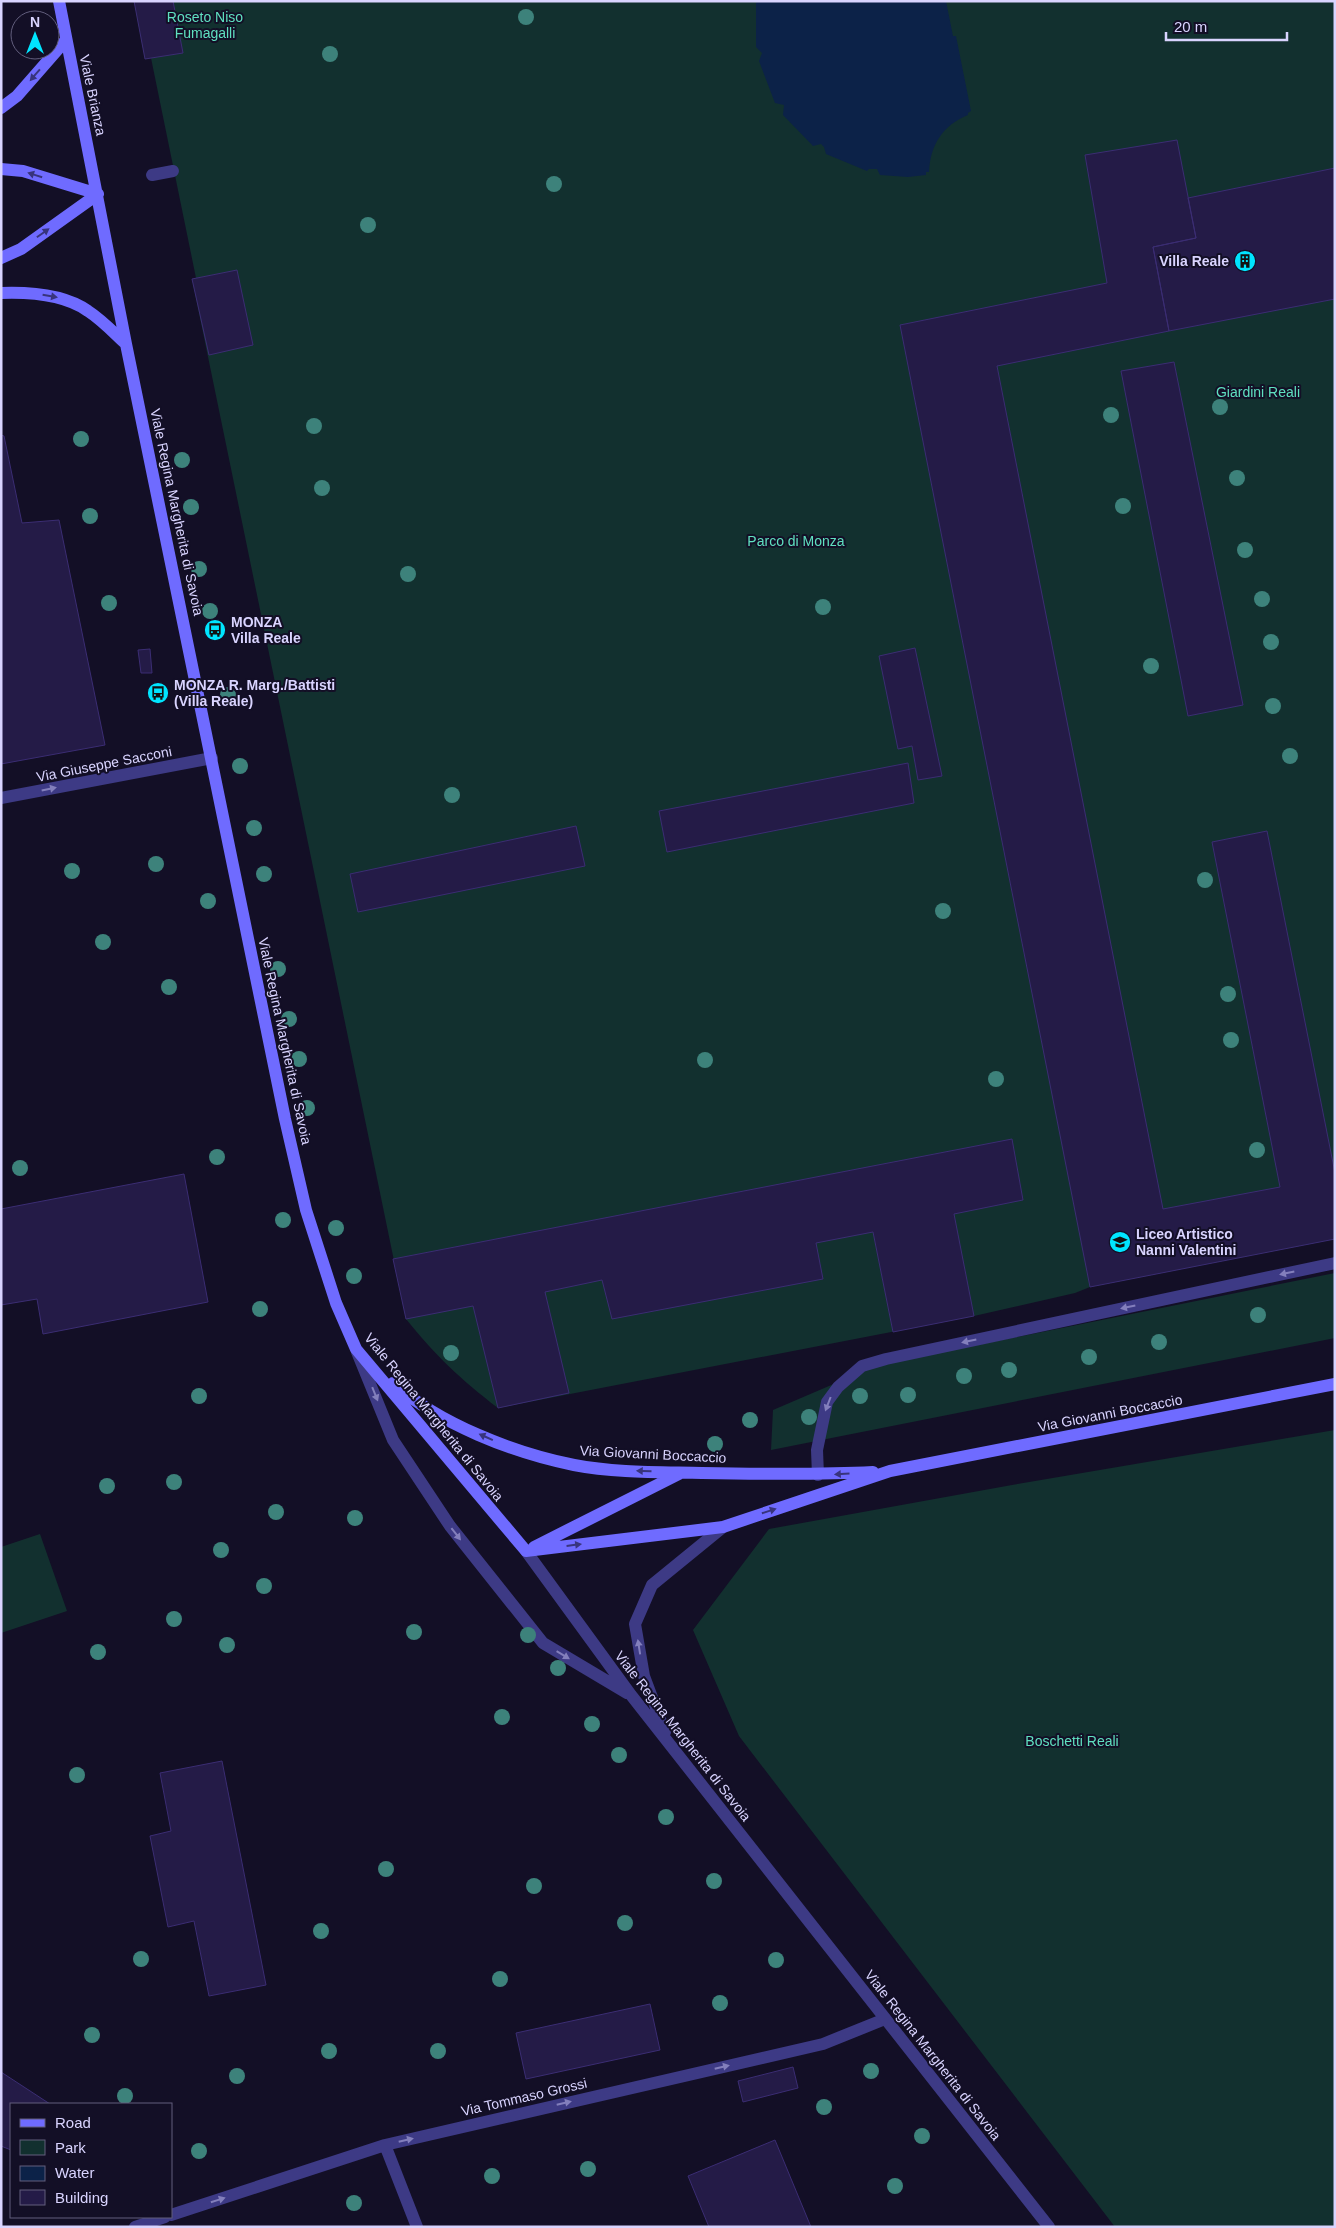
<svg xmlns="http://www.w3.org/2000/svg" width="1336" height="2228" font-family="Arial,sans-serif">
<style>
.green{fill:#12302f}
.water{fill:#0c2248}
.building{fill:#241b47;stroke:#3b2d73}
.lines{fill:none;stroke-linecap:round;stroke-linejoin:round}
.service{stroke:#3d3a85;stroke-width:12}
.pedestrian{stroke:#3d3a85;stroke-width:12}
.minor{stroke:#3d3a85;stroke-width:12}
.tertiary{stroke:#3d3a85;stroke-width:12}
.secondary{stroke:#6f6bff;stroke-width:12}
.tree{fill:#3d827b}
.oneway{fill:#38347d}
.oneway2{fill:#837fbc}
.labels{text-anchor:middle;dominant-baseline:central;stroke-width:4;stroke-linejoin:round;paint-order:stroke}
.park-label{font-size:14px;fill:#5fe0c0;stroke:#130f26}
.street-label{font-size:14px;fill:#d9d4ff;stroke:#130f26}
.poi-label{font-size:14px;font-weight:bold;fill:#d9d4ff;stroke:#130f26;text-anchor:start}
</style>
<rect width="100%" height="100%" fill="#130f26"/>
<!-- green -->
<path class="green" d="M134,1h1201v1238l-245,48 -15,6 -101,23 -476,92c-38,-29 -62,-52 -92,-89l-214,-1040 4,-1 -45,-220 -6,1z
M1335,1273v65l-564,112 2,-40 105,-45z
M1335,1430v797h-220l-376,-491 -46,-106 76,-101 243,-44z
M40,1534l27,77 -66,22v-86z"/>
<!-- water -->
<path class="water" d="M759,1h187l7,35h3l15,75 -3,2v2c-25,10 -38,30 -39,57h-3v3l-18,2 -28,-2 -3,-6h-8l-2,2 -41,-17 -2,-7 -3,-3 -8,2 -30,-31 1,-10 -9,-2 -16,-42 3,-8 -6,-6v-44z"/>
<!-- building -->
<path class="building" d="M134,1h39l10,52 -38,6z
M1177,140l19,98 -43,9 16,84 -172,35 166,843 117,-22 -68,-345 55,-11 68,342v66l-245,48 -190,-962 207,-42 -22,-128z
M1335,168v131l-166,32 -16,-84 43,-9 -8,-40z
M237,270l16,75 -44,10 -17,-76z
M1174,362l69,343 -55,11 -67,-345z
M1,435l3,1 18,87 37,-3 46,225 -104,19z
M915,648l27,128 -24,4 -6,-34 -14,3 -19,-93z
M150,649l2,24h-11l-3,-23z
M908,763l6,40 -247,49 -8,-41z
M576,826l9,40 -227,46 -8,-38z
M1012,1139l11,61 -69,14 20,102 -81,16 -20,-100 -57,11 7,36 -211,40 -10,-39 -57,12 24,101 -71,15 -25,-102 -67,13 -13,-60z
M184,1174l24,128 -165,32 -6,-35 -36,6v-96z
M222,1761l44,224 -57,11 -15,-75 -26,6 -18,-91 21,-5 -11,-58z
M650,2004l10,46 -134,29 -10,-46z
M793,2067l5,21 -55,14 -5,-21z
M1,2072l49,32h-39v46l-10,-4z
M775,2140l36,87h-102l-21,-51z"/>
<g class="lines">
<!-- service -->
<path class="service" d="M818,1475l-1,-25 10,-48 11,-15 24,-21 24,-7 449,-96"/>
<!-- pedestrian -->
<path class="pedestrian" d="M152,175l21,-4"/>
<!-- minor -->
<path class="minor" d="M1,798l211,-40
M385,2145l32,82
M171,2215l214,-70 438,-101 62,-25
M135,2227l30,-10"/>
<!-- tertiary -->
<path class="tertiary" d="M357,1352l36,88 57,86 93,117 84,50
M526,1551l105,144 418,532
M665,1732l-21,-56 -9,-52 17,-39 71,-58"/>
<!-- secondary -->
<path class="secondary" d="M59,1l67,343 159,775 21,91 30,93 20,46 170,202
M1,108l16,-12 49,-56
M1,169l22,2 75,23
M1,258l20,-9 77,-55
M1,293c28,-1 63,1 87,18 14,9 26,22 38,33
M393,1383c46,41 121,70 181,82 41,8 86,7 128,8 57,1 114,2 171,-1
M534,1547l145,-73
M526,1551l197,-24 167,-56 445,-87"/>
</g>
<!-- trees -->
<g class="tree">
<circle cx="526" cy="17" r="8"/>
<circle cx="330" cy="54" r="8"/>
<circle cx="554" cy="184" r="8"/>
<circle cx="368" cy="225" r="8"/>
<circle cx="1220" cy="407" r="8"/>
<circle cx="1111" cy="415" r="8"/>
<circle cx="314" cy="426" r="8"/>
<circle cx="81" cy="439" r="8"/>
<circle cx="182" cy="460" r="8"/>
<circle cx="1237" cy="478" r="8"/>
<circle cx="322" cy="488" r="8"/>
<circle cx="1123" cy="506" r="8"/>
<circle cx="191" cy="507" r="8"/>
<circle cx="90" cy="516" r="8"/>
<circle cx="1245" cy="550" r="8"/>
<circle cx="199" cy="569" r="8"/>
<circle cx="408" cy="574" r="8"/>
<circle cx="1262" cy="599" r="8"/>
<circle cx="109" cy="603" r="8"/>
<circle cx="823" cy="607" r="8"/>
<circle cx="210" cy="611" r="8"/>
<circle cx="1271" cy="642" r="8"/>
<circle cx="1151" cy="666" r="8"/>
<circle cx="228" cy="695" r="8"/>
<circle cx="1273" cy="706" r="8"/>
<circle cx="1290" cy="756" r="8"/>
<circle cx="240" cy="766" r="8"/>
<circle cx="452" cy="795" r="8"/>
<circle cx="254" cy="828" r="8"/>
<circle cx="156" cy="864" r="8"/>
<circle cx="72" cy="871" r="8"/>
<circle cx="264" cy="874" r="8"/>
<circle cx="1205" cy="880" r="8"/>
<circle cx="208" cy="901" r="8"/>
<circle cx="943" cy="911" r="8"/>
<circle cx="103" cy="942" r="8"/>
<circle cx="278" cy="969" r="8"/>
<circle cx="169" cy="987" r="8"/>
<circle cx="1228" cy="994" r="8"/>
<circle cx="289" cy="1019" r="8"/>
<circle cx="1231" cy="1040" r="8"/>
<circle cx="299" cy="1059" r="8"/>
<circle cx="705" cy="1060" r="8"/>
<circle cx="996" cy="1079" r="8"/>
<circle cx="307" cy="1108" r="8"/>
<circle cx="1257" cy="1150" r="8"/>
<circle cx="217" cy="1157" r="8"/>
<circle cx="20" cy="1168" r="8"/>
<circle cx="283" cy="1220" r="8"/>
<circle cx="336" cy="1228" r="8"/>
<circle cx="354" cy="1276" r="8"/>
<circle cx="260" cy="1309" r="8"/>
<circle cx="1258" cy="1315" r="8"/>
<circle cx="1159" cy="1342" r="8"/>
<circle cx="451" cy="1353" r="8"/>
<circle cx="1089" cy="1357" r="8"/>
<circle cx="1009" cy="1370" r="8"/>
<circle cx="964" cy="1376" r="8"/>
<circle cx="908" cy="1395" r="8"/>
<circle cx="199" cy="1396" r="8"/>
<circle cx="860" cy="1396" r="8"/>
<circle cx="809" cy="1417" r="8"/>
<circle cx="750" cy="1420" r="8"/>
<circle cx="715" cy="1444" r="8"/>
<circle cx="174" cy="1482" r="8"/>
<circle cx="107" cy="1486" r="8"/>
<circle cx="276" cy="1512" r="8"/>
<circle cx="355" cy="1518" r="8"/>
<circle cx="221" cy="1550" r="8"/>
<circle cx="264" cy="1586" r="8"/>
<circle cx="174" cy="1619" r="8"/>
<circle cx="414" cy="1632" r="8"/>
<circle cx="528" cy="1635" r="8"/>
<circle cx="227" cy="1645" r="8"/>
<circle cx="98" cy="1652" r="8"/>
<circle cx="558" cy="1668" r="8"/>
<circle cx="502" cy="1717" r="8"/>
<circle cx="592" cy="1724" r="8"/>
<circle cx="619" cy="1755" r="8"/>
<circle cx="77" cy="1775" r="8"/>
<circle cx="666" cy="1817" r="8"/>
<circle cx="386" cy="1869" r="8"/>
<circle cx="714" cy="1881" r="8"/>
<circle cx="534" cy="1886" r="8"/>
<circle cx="625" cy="1923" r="8"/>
<circle cx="321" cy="1931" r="8"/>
<circle cx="141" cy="1959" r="8"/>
<circle cx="776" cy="1960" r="8"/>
<circle cx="500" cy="1979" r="8"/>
<circle cx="720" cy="2003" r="8"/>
<circle cx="92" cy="2035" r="8"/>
<circle cx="329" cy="2051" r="8"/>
<circle cx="438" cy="2051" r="8"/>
<circle cx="871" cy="2071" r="8"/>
<circle cx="237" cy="2076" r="8"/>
<circle cx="125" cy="2096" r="8"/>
<circle cx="824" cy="2107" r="8"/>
<circle cx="922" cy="2136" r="8"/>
<circle cx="199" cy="2151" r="8"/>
<circle cx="588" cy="2169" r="8"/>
<circle cx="492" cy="2176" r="8"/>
<circle cx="895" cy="2186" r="8"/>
<circle cx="354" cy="2203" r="8"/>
</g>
<!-- one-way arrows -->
<defs><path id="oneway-solid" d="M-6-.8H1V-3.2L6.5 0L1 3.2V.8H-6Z" transform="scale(1.25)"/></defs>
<g class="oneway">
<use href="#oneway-solid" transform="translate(35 75) rotate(131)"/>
<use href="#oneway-solid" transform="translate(35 175) rotate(-163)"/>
<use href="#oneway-solid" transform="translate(43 233) rotate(-35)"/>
<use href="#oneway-solid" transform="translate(50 296) rotate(10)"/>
<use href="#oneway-solid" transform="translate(486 1437) rotate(-156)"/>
<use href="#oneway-solid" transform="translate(644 1471) rotate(-178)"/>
<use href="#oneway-solid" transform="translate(842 1474) rotate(177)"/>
<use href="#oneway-solid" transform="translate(769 1511) rotate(-18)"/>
<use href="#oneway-solid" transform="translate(574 1545) rotate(-7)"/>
</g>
<g class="oneway2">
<use href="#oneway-solid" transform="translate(49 789) rotate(-12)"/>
<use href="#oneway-solid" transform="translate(1287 1273) rotate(168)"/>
<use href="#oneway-solid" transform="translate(1128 1307) rotate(168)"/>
<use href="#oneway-solid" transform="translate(969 1341) rotate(168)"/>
<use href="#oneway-solid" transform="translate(375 1394) rotate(68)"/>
<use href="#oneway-solid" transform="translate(828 1404) rotate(111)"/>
<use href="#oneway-solid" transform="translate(456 1534) rotate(52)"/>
<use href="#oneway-solid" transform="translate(639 1647) rotate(-99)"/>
<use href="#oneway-solid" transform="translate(563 1655) rotate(31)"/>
<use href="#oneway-solid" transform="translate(722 2067) rotate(-13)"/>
<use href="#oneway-solid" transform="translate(564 2103) rotate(-13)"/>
<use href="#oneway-solid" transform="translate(406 2140) rotate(-13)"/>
<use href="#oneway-solid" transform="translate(218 2200) rotate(-18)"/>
</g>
<!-- icons -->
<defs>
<g id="building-disc" transform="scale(1.125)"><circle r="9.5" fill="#00e5ff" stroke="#130f26"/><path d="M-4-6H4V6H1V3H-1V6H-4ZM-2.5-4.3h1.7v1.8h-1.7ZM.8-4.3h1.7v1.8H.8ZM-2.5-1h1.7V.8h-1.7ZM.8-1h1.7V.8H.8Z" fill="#111"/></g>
<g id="bus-disc" transform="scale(1.125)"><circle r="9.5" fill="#00e5ff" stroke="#130f26"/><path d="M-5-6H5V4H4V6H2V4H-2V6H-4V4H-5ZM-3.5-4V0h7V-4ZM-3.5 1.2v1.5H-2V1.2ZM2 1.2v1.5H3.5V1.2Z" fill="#111"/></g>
<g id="school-disc" transform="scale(1.125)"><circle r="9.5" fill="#00e5ff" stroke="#130f26"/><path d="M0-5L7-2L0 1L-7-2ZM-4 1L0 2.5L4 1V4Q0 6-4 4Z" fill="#111"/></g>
</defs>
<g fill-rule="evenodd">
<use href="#building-disc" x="1245" y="261"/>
<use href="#bus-disc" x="215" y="630"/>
<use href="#bus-disc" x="158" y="693"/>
<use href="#school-disc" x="1120" y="1242"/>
</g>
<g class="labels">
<!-- park labels -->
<g class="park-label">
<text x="205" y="17">Roseto Niso<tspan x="205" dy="16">Fumagalli</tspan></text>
<text x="1258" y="392">Giardini Reali</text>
<text x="796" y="541">Parco di Monza</text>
<text x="1072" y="1741">Boschetti Reali</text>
</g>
<!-- street labels -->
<g class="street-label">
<text transform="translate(93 95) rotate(78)">Viale Brianza</text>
<text transform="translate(177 512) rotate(78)">Viale Regina Margherita di Savoia</text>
<text transform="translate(104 764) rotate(-11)">Via Giuseppe Sacconi</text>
<text transform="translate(285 1041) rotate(78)">Viale Regina Margherita di Savoia</text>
<text transform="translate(1110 1413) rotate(-11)">Via Giovanni Boccaccio</text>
<text transform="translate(434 1417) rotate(51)">Viale Regina Margherita di Savoia</text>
<text transform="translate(653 1454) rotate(3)">Via Giovanni Boccaccio</text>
<text transform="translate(683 1736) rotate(52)">Viale Regina Margherita di Savoia</text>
<text transform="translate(933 2055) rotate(52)">Viale Regina Margherita di Savoia</text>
<text transform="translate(524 2097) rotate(-13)">Via Tommaso Grossi</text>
</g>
<!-- poi labels -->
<g class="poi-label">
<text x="1229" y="261" text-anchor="end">Villa Reale</text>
<text x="231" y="622">MONZA<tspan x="231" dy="16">Villa Reale</tspan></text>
<text x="174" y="685">MONZA R. Marg./Battisti<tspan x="174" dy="16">(Villa Reale)</tspan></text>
<text x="1136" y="1234">Liceo Artistico<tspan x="1136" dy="16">Nanni Valentini</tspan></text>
</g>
</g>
<!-- border -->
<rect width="1336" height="2228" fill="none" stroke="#d9d4ff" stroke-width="5"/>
<!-- legend -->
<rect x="10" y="2103" width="162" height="115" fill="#130f26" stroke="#625e7d"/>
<rect x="20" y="2119" width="25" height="8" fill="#6f6bff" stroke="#625e7d"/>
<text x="55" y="2128" font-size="15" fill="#d9d4ff">Road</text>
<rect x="20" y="2140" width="25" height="15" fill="#12302f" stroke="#625e7d"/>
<text x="55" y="2153" font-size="15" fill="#d9d4ff">Park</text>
<rect x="20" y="2166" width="25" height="15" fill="#0c2248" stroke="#625e7d"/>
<text x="55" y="2178" font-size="15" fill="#d9d4ff">Water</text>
<rect x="20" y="2190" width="25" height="15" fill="#241b47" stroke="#625e7d"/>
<text x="55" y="2203" font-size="15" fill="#d9d4ff">Building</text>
<!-- north arrow -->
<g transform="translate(35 35)"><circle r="24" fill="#130f26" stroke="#625e7d"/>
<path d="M0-4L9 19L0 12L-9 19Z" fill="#00e5ff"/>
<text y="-8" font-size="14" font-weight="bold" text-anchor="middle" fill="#d9d4ff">N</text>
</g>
<!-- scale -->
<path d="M1166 32v8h121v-8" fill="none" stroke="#d9d4ff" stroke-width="2.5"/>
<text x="1174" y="32" font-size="15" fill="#d9d4ff" stroke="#130f26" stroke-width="4" paint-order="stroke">20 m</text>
</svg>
